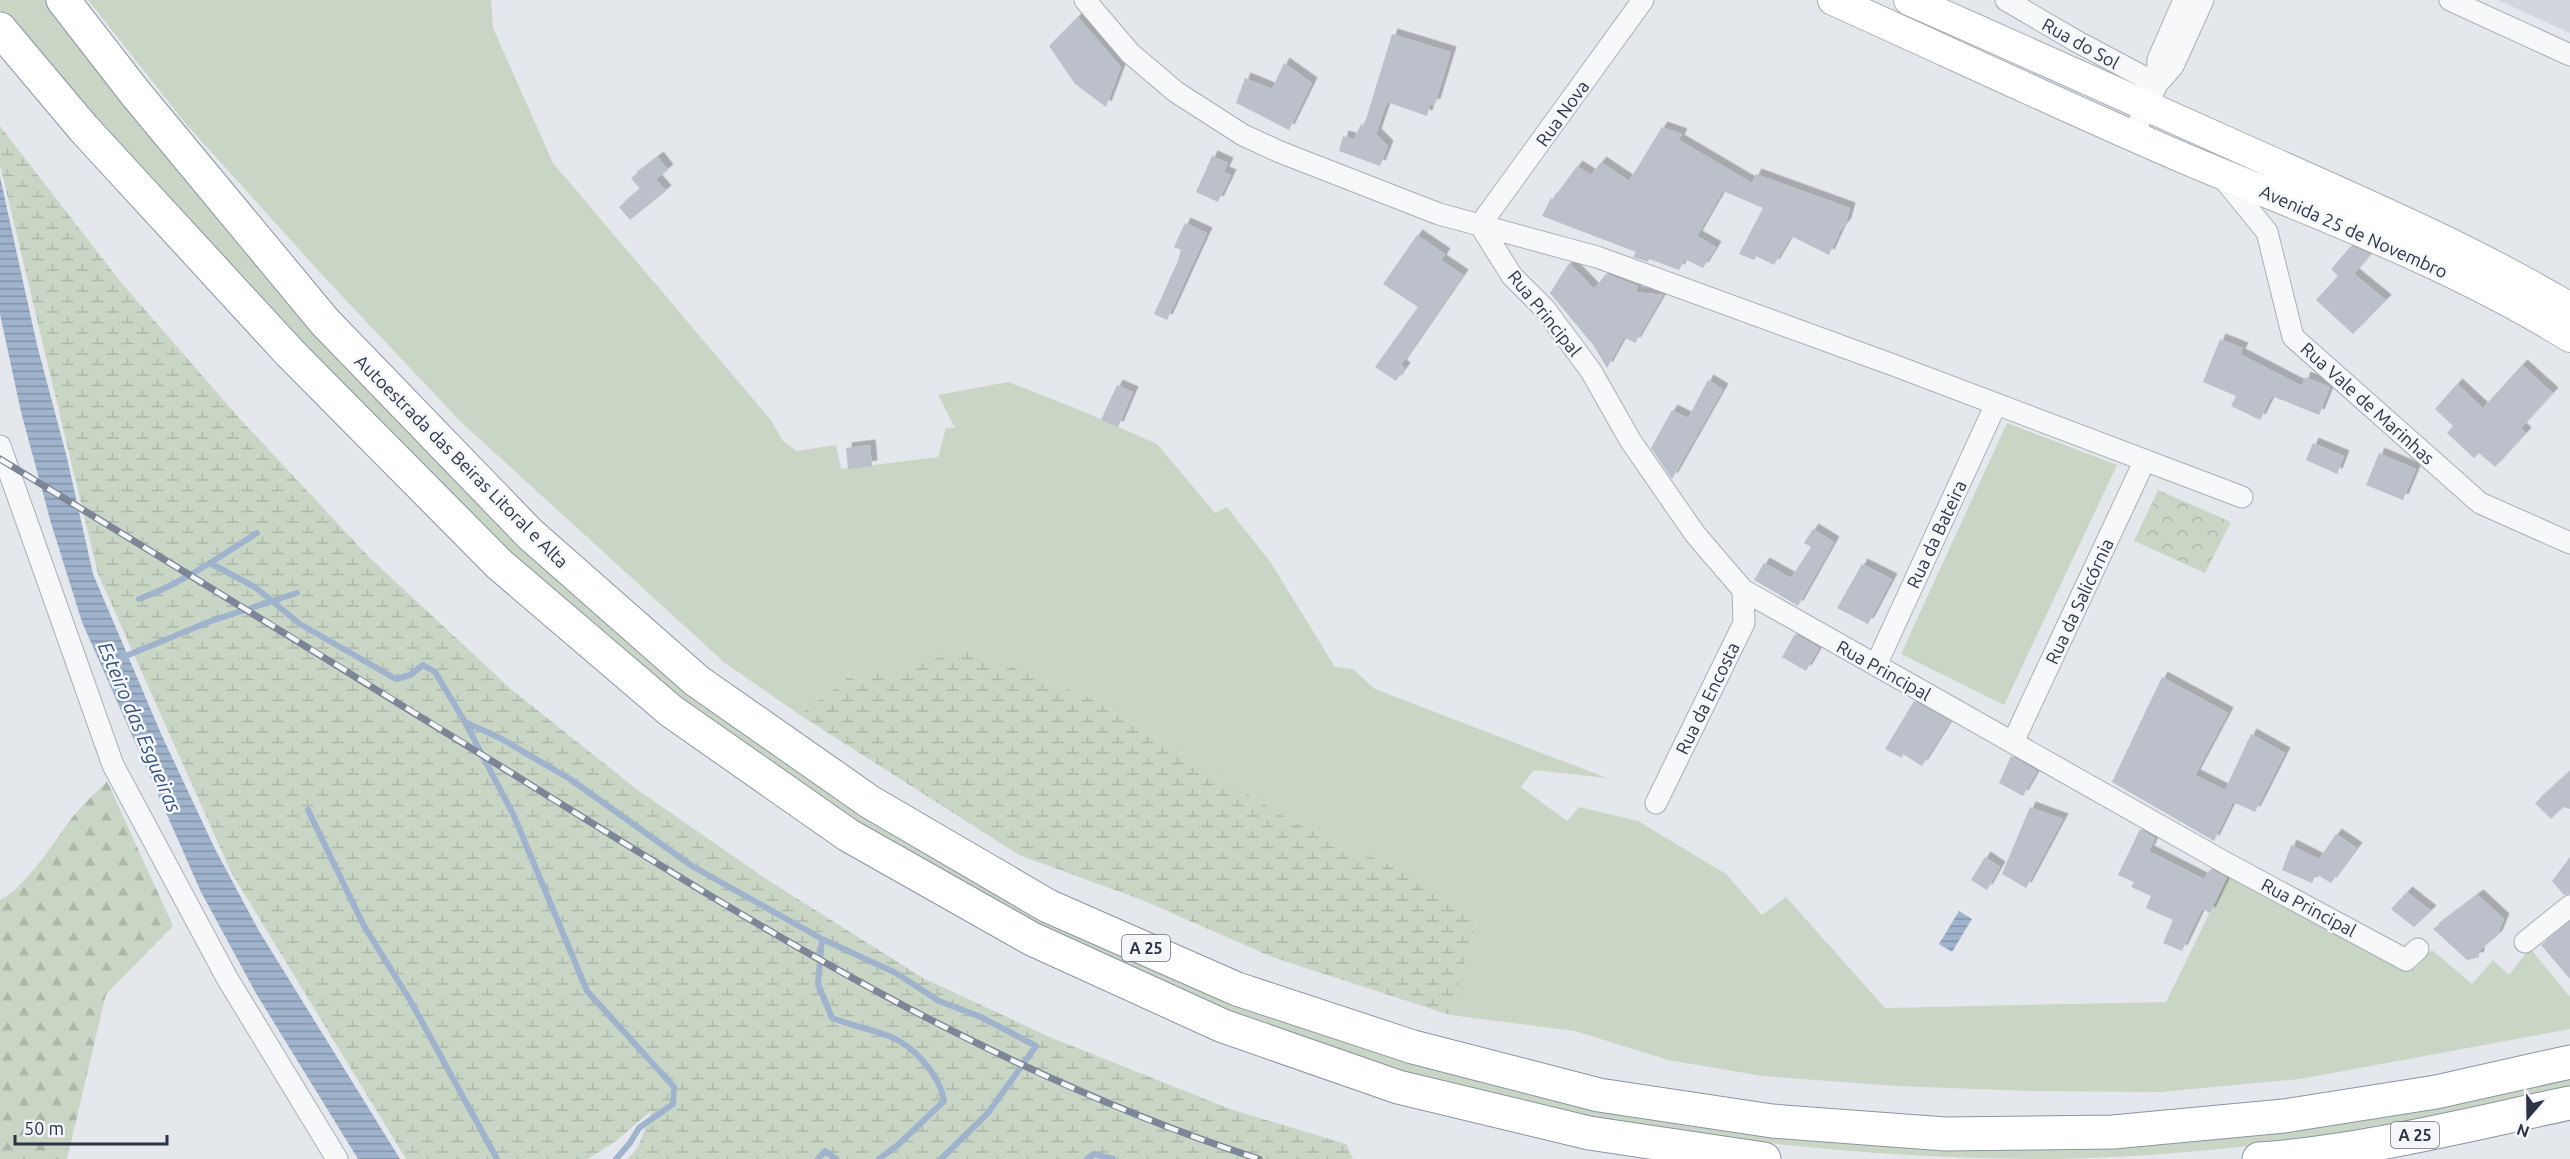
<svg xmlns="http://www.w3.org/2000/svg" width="2570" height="1159" font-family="Ubuntu,sans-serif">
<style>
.built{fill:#d2d6de}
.green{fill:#c9d6c5}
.forest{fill:url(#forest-firs)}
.wetland{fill:url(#wetland-marsh)}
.park{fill:url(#park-crowns)}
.water{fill:url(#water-rules)}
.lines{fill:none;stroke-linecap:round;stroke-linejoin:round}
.stream{stroke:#9fb4cc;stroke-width:6}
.building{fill:#bbc0ca;filter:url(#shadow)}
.street-casing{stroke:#a9aeb7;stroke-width:23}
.secondary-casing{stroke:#a9aeb7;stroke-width:32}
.highway-casing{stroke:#8b94a3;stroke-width:35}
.street{stroke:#f7f8fa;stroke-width:21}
.secondary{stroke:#fff;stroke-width:30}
.highway{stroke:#fff;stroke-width:33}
.rail-casing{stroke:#7d8696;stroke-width:7}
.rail{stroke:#f4f6f9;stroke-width:4.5;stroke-dasharray:14;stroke-linecap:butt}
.labels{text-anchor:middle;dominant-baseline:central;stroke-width:5;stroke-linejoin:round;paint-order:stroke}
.shield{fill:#f4f6f9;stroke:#676e7b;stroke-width:1.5}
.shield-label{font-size:16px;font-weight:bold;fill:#2b3445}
.street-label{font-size:18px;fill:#2b3445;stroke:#f4f6f9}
.water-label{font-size:20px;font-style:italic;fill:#34527a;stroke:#f4f6f9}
</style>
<defs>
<pattern id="forest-firs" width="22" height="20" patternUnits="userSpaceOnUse" patternTransform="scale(1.5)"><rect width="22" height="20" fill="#c9d6c5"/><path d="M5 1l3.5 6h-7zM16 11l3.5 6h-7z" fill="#adb8ab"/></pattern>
<pattern id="wetland-marsh" width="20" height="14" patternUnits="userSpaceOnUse" patternTransform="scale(1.5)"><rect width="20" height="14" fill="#c9d6c5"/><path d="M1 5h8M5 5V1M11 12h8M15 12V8" fill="none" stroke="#adb8ab"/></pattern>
<pattern id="park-crowns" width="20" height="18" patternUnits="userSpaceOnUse" patternTransform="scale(1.5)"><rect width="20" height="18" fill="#c9d6c5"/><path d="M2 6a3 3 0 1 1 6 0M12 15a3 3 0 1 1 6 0" fill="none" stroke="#adb8ab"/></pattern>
<pattern id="water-rules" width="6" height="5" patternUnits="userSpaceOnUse" patternTransform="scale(1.5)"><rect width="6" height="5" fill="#9fb4cc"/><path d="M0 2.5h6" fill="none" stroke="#8293a7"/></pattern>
<filter id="shadow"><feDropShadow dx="5.5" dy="-5.5" stdDeviation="0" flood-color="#0004"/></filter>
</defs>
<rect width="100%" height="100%" fill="#e4e7ec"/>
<!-- built -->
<path class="built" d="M2498,0h72v33z"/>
<!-- green -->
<path class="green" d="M0,0h47l87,111 448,490 578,370 685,169 725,-63v14c-169,36 -341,65 -515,68 -268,0 -535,-41 -788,-132 -46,-17 -91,-39 -136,-59 -95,-42 -188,-89 -276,-145 -96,-62 -186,-132 -273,-206 -57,-47 -109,-101 -162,-153 -144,-143 -279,-296 -414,-447l-6,-7z
M88,0h403l2,28 60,135 217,256 13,22 13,10 40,-6 5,24 97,-12 8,-29h9l-17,-33 70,-13 72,28 77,34 58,69 12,-6 44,56 64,104 18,2 22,20 232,89 -73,-8 -13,17 46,34 12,-14 59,14 88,53 36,41 24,-18 99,111 281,-6 62,-127 186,94 18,-19 40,34 21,-24 16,15 21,-27 40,49v32l-270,50 -139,13 -131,-1 -133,-5 -135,-10 -94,-16 -93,-29 -125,-16 28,-99 -56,-37 -127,-56 -202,-124 -130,-51 -58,22 -56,7 -49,38 -75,-52 -264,-241 -136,-144 -139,-154z
M2007,423l110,42 -113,240 -103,-51z"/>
<!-- forest -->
<path class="forest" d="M107,781l66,145 -67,68 -39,165h-67v-259c26,-13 54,-58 71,-81 11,-14 25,-26 36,-38z"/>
<!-- wetland -->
<path class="wetland" d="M0,126l119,154 121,139 129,138 143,133 123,98 131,91 157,99 129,60 178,71 116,35 7,15h-725l10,-12 14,-37 -36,31 -28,18h-182l-175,-287 -133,-298 -98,-409z
M963,648l130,51 202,124 127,56 56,37 -28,99 -178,-58 -130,-57 -123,-45 -219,-140 49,-38 56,-7z"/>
<!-- park -->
<path class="park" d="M2158,490l73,32 -26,51 -71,-32z"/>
<!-- water -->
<path class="water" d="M0,177l37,168 30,113 26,116 69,162 53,113 44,82 141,228h-42l-101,-164 -56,-103 -119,-270 -31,-99 -30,-111 -21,-98z
M1959,911l13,8 -20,33 -13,-8z"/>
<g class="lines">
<!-- stream -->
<path class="stream" d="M210,563l45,24 45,37 96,55 14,-4 13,-10 12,7 30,50 49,94 73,175 87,96 -1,17 -34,24 -9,15 -14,16
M139,599c42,-15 80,-42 118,-66
M121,658l90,-37 86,-28
M465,722l35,16 70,41 122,87 130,73 -4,45 14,34c18,7 38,11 57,18 25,10 51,39 55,65l-46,44 -19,14
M308,810l56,116 46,74 87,159
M822,939l74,34 43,28 42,16 55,29 -48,67 -47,46
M818,1159l7,-8 11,8
M1087,1159l7,-5 19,5"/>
</g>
<!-- building -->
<path class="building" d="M1078,17l43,50 -15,40 -31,-23 -26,-38z
M1392,34l59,18 -16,52 -5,1 -3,11 -40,-14 -11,32 12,12 -8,20 -41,-15 4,-15 11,3 7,-15 3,2z
M1284,63l28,20 -23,47 -53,-27 9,-25 27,11z
M1662,127l20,7 -3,6 73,43 4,-9 94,34 -4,15 -6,8 -11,24 -38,-19 -17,29 -18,-9 -2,4 -15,-6 24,-46 -40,-17 -26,45 19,11 -13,21 -18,-9 -6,11 -30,-11 -1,3 -15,-5 3,-5 -94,-36 9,-18 2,1 24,-33 14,9 10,-13 28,19z
M1212,156l16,7 -4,9 7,3 -13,27 -22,-10z
M658,157l10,13 -12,9 10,12 -36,29 -11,-13 21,-18 -9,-11z
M1185,223l22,10 -40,87 -13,-6 23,-51 4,-13 -7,-3z
M1417,235l28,19 -4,6 22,15 -62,90 4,3 -9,13 -21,-14 43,-60 -35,-23z
M2351,246l19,8 -16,20 32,26 -33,34 -37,-34 22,-24 -7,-7z
M1569,263l25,26 12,-15 32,12 -2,6 27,3 -28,48 -11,-6 -17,31 -13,-22 -44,-53z
M2220,339l23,9 -3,6 62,32 3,-9 25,10 -11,28 -47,-19 -12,24 -29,-14 5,-10 -33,-14z
M2522,365l31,28 -32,35 5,5 -31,34 -16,-14 -5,5 -27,-25 6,-7 -18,-17 22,-25 26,24z
M1708,380l15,9 -51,90 -21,-31 21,-38 16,8z
M1117,385l16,7 -15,35 -17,-7z
M2313,443l31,13 -7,18 -31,-14z
M870,445l2,21 -24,3 -2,-21z
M2379,453l37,16 -13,31 -37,-15z
M1813,529l21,13 -36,64 -44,-26 10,-17 27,15 20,-31 -7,-4z
M1862,564l30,15 -24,45 -31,-16z
M1795,634l24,14 -13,23 -24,-14z
M2162,677l66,36 -33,62 30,15 26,-56 34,19 -30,59 -22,-10 -19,39 -102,-59z
M1914,701l36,20 -28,45 -19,-12 -1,4 -17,-9z
M2011,756l26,15 -14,25 -24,-13z
M2570,771v38l-7,-2 -12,12 -16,-16z
M2030,807l33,12 -37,69 -24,-14z
M2140,829l15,9 -6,13 55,28 6,-10 17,9 -17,35 -8,-4 -20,42 -19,-8 10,-23 -27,-12 5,-12 -20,-9 3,-5 -16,-7z
M2336,834l21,14 -26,35 -15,-9 -4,9 -30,-13 9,-25 28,14z
M1985,857l15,10 -13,23 -16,-10z
M2570,857v37l-6,1 -12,-14z
M2407,892l24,19 -17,16 -23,-18z
M2478,895l26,24 -7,17 -18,15v6l-12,3 -34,-31z
M2570,922v57l-29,-34z"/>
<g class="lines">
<!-- street casing -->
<g class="street-casing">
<path id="street" d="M1085,0l45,53 46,39 67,43 37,17 159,62 158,43 299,109 346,131
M2006,0l70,41 81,43
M2450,0l120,55
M2157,84l1,-24 26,-60
M2133,135l24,-51 16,-18 30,-66
M2223,178l44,54 26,105 187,166 90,40
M1480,225l32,51 33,33 46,62 39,69 65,94 48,56 481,272 182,98 12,-11
M1480,225l163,-225
M0,446l113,319 114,213 110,181
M1876,665l120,-261
M2013,742l132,-282
M1656,803l88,-180 -1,-33
M2525,942l45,-36"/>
</g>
<!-- secondary casing -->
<g class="secondary-casing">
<path id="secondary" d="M1833,0c118,53 236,109 355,160 129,54 263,103 382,177
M1909,0c119,52 237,106 356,159 103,46 208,91 305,149"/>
</g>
<!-- highway casing -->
<g class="highway-casing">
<path id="highway" d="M63,0l73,94 189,228 205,212 167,147 173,121 178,104 189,83 176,58 186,48 173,26 173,13 168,-2 171,-16 152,-24 134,-30
M0,29l84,100 206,224 209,211 172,147 177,124 184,104 191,87 175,61 191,46 175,26
M2259,1159c102,-7 211,-35 311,-56"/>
</g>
<!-- street -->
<use href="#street" class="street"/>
<!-- secondary -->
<use href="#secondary" class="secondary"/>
<!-- highway -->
<use href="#highway" class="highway"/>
<!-- rail casing -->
<g class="rail-casing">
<path id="rail" d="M0,459c171,105 343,209 513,315 239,149 475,298 746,385"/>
</g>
<!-- rail -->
<use href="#rail" class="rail"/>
</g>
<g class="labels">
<!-- shield labels -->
<g class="shield">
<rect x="1122" y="935" width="48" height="26" rx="4.5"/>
<rect x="2391" y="1122" width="48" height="26" rx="4.5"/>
</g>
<g class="shield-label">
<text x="1146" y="948">A 25</text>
<text x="2415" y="1135">A 25</text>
</g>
<!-- street labels -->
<g class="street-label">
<text transform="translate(2081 43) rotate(29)">Rua do Sol</text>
<text transform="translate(1562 113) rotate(-54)">Rua Nova</text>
<text transform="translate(2354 231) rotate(24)">Avenida 25 de Novembro</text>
<text transform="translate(1545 313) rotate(51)">Rua Principal</text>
<text transform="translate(2368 403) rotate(42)">Rua Vale de Marinhas</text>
<text transform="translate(462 461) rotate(45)">Autoestrada das Beiras Litoral e Alta</text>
<text transform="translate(1936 534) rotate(-65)">Rua da Bateira</text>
<text transform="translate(2079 601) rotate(-65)">Rua da Salicórnia</text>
<text transform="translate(1884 670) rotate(29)">Rua Principal</text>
<text transform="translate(1707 698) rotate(-64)">Rua da Encosta</text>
<text transform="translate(2309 907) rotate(28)">Rua Principal</text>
</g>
<!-- water labels -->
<g class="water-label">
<text transform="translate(140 727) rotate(67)">Esteiro das Esgueiras</text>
</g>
</g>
<!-- north arrow -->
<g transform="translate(2528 1117) rotate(200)" stroke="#f4f6f9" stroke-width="4.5" paint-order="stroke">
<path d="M0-4.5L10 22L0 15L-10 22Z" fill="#2b3445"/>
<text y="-9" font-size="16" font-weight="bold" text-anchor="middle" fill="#2b3445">N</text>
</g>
<!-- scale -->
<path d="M15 1135v9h152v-9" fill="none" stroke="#2b3445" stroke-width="3"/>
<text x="24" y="1135" font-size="18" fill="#2b3445" stroke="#f4f6f9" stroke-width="4.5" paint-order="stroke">50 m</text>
</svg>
